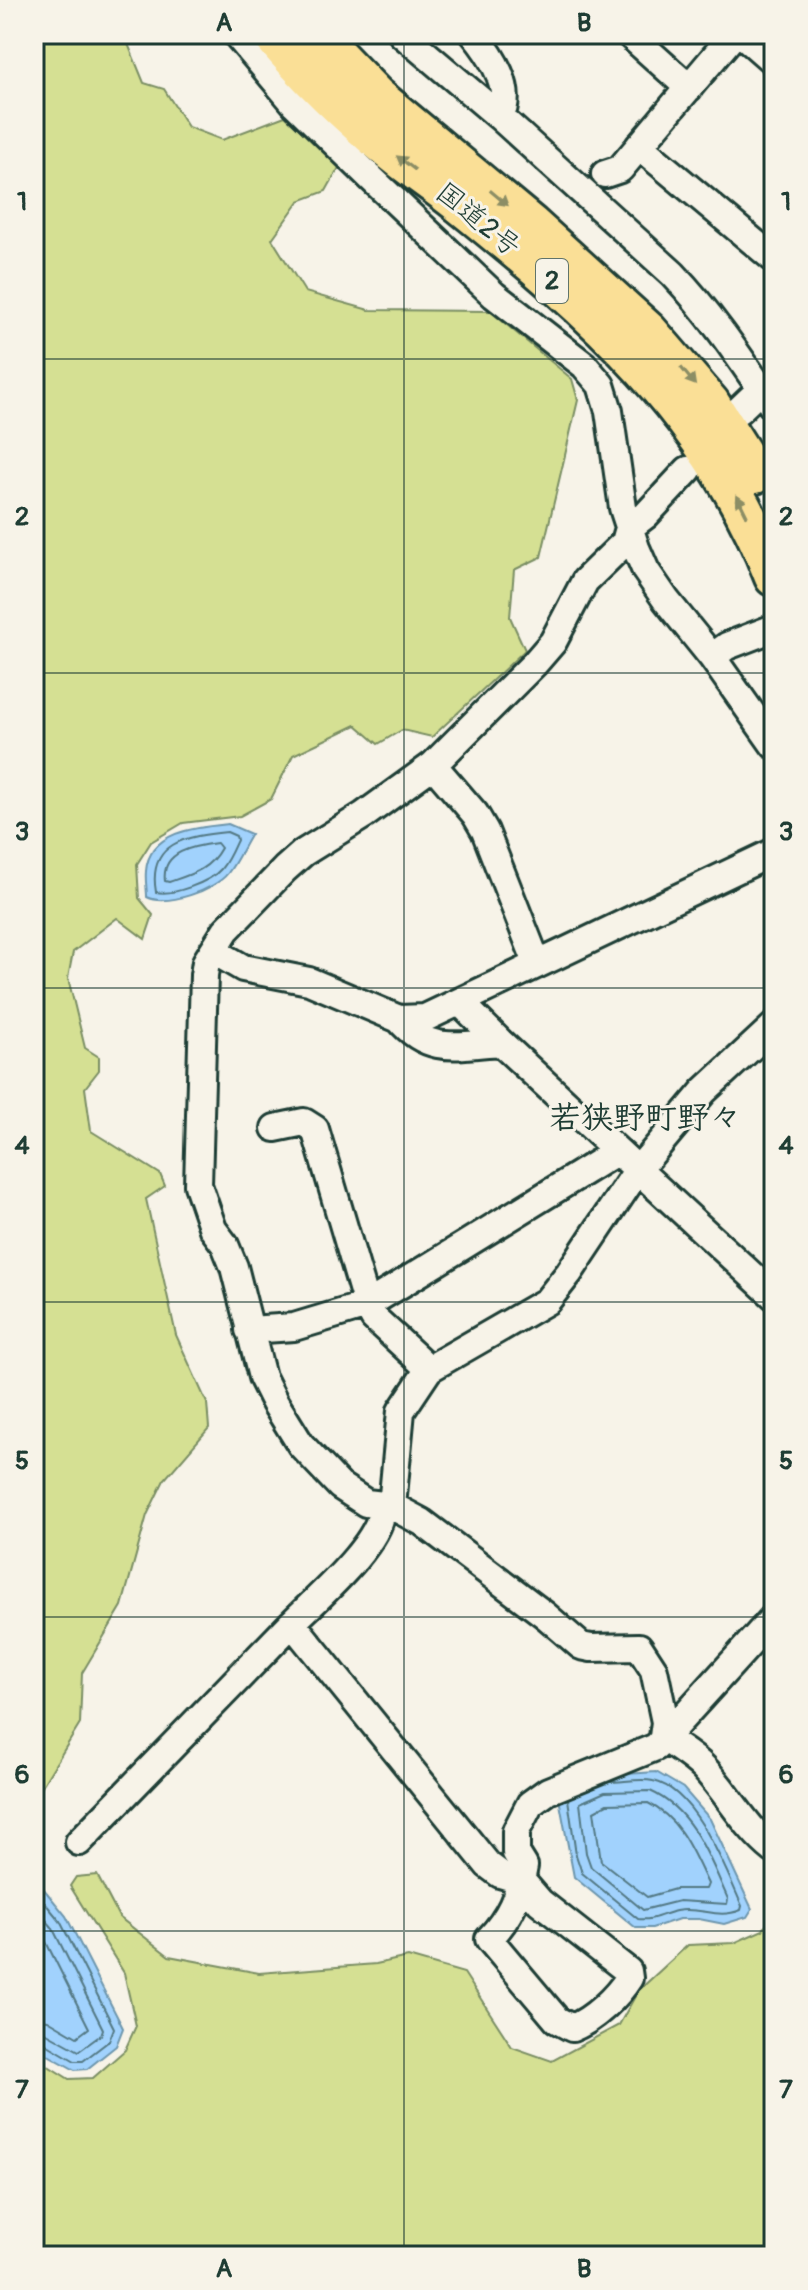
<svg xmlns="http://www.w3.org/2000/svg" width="808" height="2290" font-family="Pangolin,'Klee One',sans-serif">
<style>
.green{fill:#d5e093;stroke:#7a8e64;stroke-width:2}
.water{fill:#a1d2fd;stroke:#6d96ad;stroke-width:2}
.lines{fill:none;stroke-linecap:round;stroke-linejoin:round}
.shore{stroke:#537984;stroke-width:2}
.minor-casing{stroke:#1f3d34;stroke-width:32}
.highway-casing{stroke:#1f3d34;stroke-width:44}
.minor{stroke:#f7f3e8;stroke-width:26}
.highway{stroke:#fadf96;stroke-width:38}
.oneway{fill:#8c8e65}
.grid{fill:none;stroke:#1f3d34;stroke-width:2;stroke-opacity:0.55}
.labels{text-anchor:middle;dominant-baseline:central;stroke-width:6;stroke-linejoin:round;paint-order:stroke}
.shield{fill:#f7f3e8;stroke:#60746a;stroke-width:2}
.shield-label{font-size:26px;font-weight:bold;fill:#1f3d34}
.street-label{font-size:28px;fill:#1f3d34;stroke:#f7f3e8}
.quarter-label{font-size:32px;font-weight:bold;fill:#1f3d34;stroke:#f7f3e8}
.neatline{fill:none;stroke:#1f3d34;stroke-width:3}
.grid-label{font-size:26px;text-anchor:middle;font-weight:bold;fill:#1f3d34}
</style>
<rect width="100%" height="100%" fill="#f7f3e8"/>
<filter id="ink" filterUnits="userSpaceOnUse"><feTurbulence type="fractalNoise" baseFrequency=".0125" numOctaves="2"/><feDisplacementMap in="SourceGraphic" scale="16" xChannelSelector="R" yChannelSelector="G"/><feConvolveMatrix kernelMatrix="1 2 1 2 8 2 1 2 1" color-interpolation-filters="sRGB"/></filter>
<g filter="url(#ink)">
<!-- green -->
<path class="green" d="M34,34h90l20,49 20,6 24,38 34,13 63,-24 55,50 -14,25 -27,10 -27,38 33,53 64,18 121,1 82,68 6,21 -37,157 -27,13 -4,47 15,33 -93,87 -30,-7 -24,14 -22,-19 -63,30 -22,44 -31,17 -57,7 -32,19 -14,22 2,34 14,17 -8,24 -28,-21 -44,34 -5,26 17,70 14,9v13l-14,18 6,43 69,43 5,12 -19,13 30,136 31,68 2,25 -45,52 -17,35 -25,91 -40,67 -2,51 -46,75z
M97,1875l22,42 50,39 90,17 117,-9 32,-7 56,16 48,74 40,14 67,-36 19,-34 50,-46 46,-2 29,-13 11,-17v343h-740v-199l35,22 24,-1 32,-28 11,-24 -12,-53 -54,-87 6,-9z"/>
<!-- water -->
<path class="water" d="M228,824l23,10c-8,13 -14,27 -23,39 -13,17 -61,34 -81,24 0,-8 -2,-17 -1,-26 3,-40 51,-44 82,-47z
M656,1772l27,16 27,31 42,90 -5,8 -23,7 -25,-5h-20l-27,9h-16l-62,-51 -16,-84 53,-18z
M34,1877l32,39 57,112 -7,18 -29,23 -12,1 -41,-23z"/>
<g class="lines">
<!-- shore -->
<path class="shore" d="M227,832l9,4 1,4c-4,9 -9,21 -16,29 -11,13 -48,27 -65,23 -9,-50 31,-56 71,-60z
M217,843l4,5c-12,22 -29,26 -52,34l-4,-1c-4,-30 29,-35 52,-38z
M650,1791c43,19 60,68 78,108l-1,5 -48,-3 -36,9 -52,-43 -5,-14 -6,-50 25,-11z
M568,1799l8,56 6,18 56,46c15,2 25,-5 38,-8 25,-5 40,9 65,-1l1,-4c-16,-36 -47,-117 -89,-125 -13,-3 -30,1 -44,1
M648,1803c33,16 45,50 60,81l-2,5h-31l-28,8 -46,-36 -7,-50 13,-7z
M34,1890l26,31 54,107 -5,13 -26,20h-8l-34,-20 -7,-1
M34,1906l18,21 51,102 -2,6 -22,16 -34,-19 -11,-2
M34,1924l8,10 47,94 -12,9 -29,-17 -14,-2"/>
<!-- minor casing -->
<g class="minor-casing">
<path id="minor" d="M236,34l59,70 77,75 122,116 90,70 17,20 8,26 14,97 13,40 10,23 20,29 46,57 62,88
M402,34l98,83 173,157c39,41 69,87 101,134
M474,34c17,21 41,55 26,83
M629,34l60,54
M742,34l32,28
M639,146l135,113
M605,174l15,-5 114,-135
M739,410l22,-21
M712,657l15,-11 47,-18
M433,765l42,49 10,17 52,132
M214,951l29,17 66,13 90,38 26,-1 349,-166
M461,1003l39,39 274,254
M399,1019c30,36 59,26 101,23
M275,1128l29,-6 11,7 52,176 7,13 55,51
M249,1330l45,-3 73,-22 249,-153
M382,1506c3,34 -66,93 -90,117l196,242 12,9 21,6 19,22 88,69 1,7c-12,19 -36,42 -57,50l-15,-8 -68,-81c21,-22 30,-43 35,-73l-8,-13v-22l14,-27 18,-13 108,-44 118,-130
M392,1506l9,-95 28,-42 118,-68 22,-28 68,-102 67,-80 70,-65
M663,1737l2,-15 -11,-52 -15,-23 -48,1 -10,-2 -36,-31 -123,-93 -30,-16 -26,-3 -26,-17 -39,-41 -26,-42 -13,-26 -28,-110 -9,-22 -12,-16 -15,-44 6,-210 2,-13 20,-32 59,-61 18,-16 61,-38 69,-50 101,-101 19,-22 32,-61 40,-39 4,-14 17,-13 42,-45
M663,1737c13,10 30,19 41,31 24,26 42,60 70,82
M79,1842l213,-219"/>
</g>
<!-- highway casing -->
<g class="highway-casing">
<path id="highway" d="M271,34c37,44 78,83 122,119 22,18 46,34 68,52 133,107 250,209 313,372
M316,34l60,62 155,129 117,106 62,72 45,71"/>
</g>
<!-- minor -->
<use href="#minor" class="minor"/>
<!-- highway -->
<use href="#highway" class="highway"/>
</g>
<!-- one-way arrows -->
<defs><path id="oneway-solid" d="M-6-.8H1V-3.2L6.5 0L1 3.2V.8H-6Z" transform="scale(2)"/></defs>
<g class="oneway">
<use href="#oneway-solid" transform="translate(406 163) rotate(-143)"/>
<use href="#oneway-solid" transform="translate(499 198) rotate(40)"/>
<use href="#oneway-solid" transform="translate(688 376) rotate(51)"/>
<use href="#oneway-solid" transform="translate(742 506) rotate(-116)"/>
</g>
</g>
<!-- grid -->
<path class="grid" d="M404,34v2222M34,359h740M34,673h740M34,988h740M34,1302h740M34,1617h740M34,1931h740"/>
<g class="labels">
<!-- shield labels -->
<rect class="shield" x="536" y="259" width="32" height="44" rx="6"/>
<g class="shield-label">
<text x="552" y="281">2</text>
</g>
<!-- street labels -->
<g class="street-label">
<text transform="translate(478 220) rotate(39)">国道2号</text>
</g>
<!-- quarter labels -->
<g class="quarter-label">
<text x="645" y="1118">若狭野町野々</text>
</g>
</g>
<!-- margin -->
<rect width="808" height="2290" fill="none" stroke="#f7f3e8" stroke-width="88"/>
<rect x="44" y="44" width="720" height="2202" class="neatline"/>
<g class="grid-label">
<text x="224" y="31">A</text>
<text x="584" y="31">B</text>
<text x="22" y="210">1</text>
<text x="786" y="210">1</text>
<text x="22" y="525">2</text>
<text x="786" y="525">2</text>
<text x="22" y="840">3</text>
<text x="786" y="840">3</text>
<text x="22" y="1154">4</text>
<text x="786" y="1154">4</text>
<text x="22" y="1469">5</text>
<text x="786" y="1469">5</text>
<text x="22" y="1783">6</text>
<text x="786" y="1783">6</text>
<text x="22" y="2098">7</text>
<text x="786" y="2098">7</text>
<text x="224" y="2277">A</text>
<text x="584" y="2277">B</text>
</g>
</svg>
